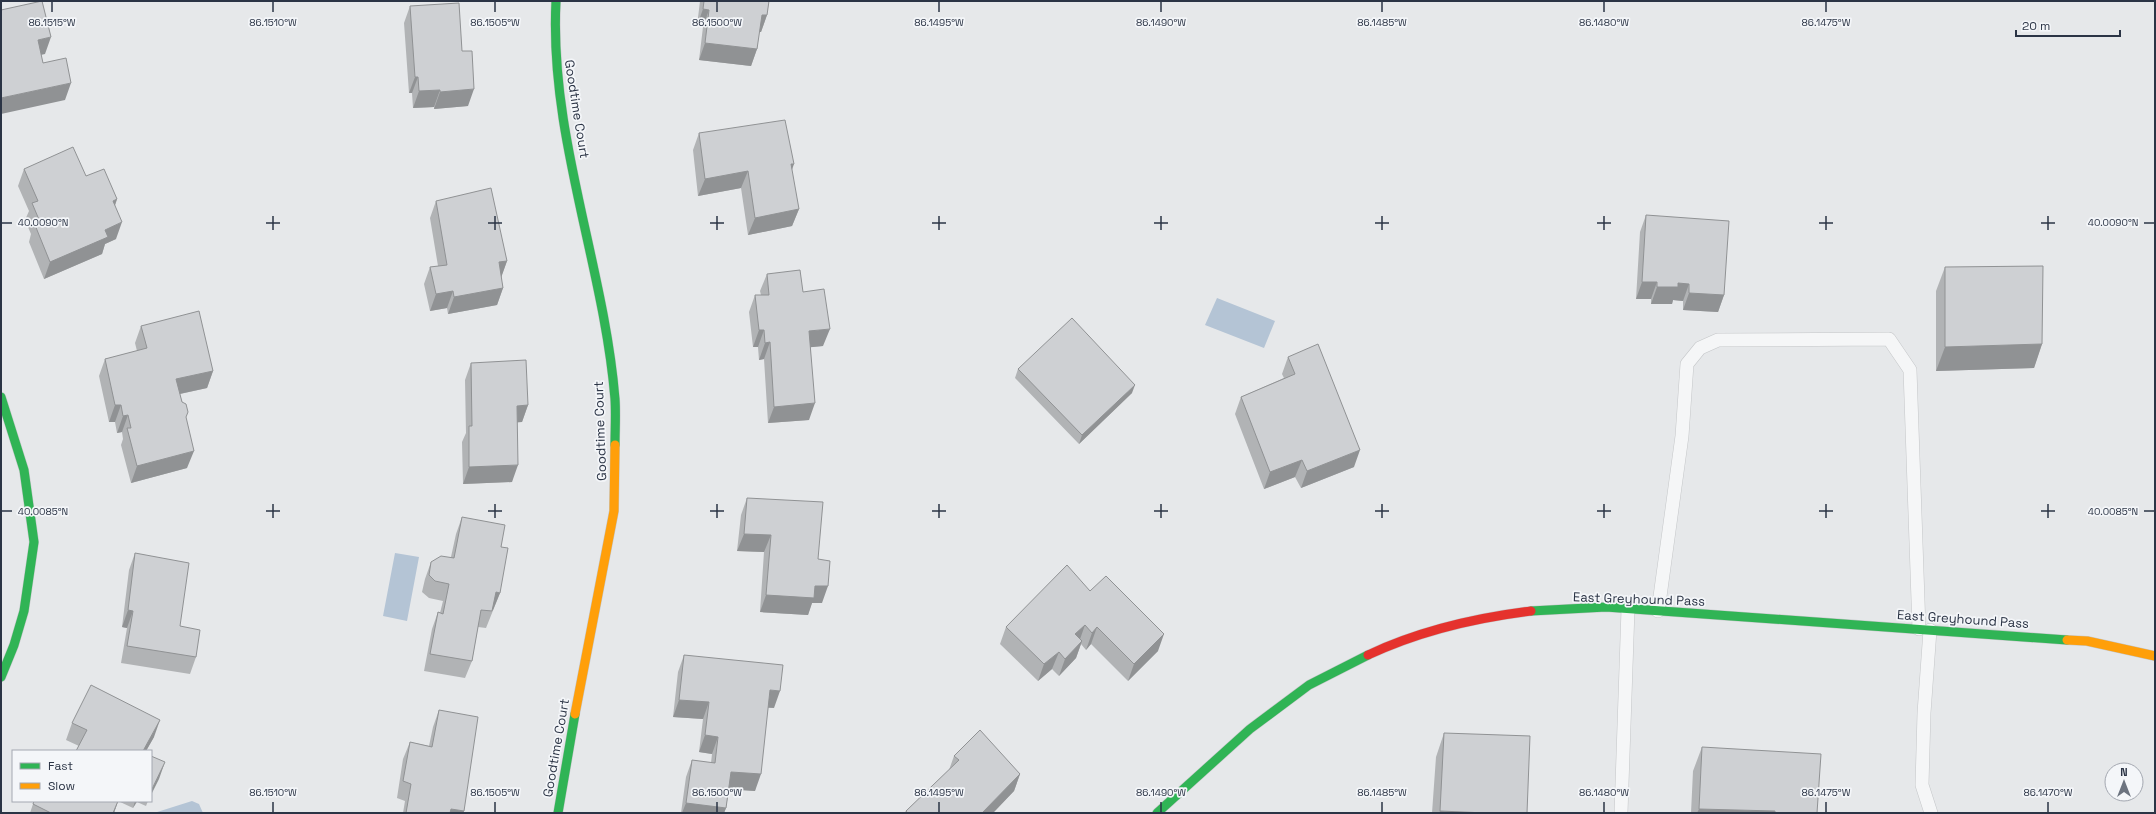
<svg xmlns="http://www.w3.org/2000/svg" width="2156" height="814" font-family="'Space Grotesk',sans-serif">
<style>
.water{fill:#b4c4d5}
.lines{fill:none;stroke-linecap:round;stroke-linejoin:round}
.lane-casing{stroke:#c4c6c8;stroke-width:14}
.fast-casing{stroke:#c4c6c8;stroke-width:10}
.slow-casing{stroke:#c4c6c8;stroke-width:10}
.jam-casing{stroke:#c4c6c8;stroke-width:10}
.lane{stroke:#f5f6f7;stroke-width:13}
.fast{stroke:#30b455;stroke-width:9}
.slow{stroke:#ff9f0a;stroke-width:9}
.jam{stroke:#e5322d;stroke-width:9}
.wall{fill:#b1b3b5}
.shaded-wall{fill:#909294}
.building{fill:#ced0d3;stroke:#909294}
.ticks{fill:none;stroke:#2b3445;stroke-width:1.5}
.labels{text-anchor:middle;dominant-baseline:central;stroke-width:3.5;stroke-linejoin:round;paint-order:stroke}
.street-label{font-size:13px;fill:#2b3445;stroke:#f4f6f9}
.ticks-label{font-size:10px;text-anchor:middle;fill:#2b3445;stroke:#f4f6f9;stroke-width:3.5;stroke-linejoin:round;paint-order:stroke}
</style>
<rect width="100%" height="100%" fill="#e6e8ea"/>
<!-- water -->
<path class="water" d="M1217,298l58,23 -11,27 -59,-23z
M395,553l24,4 -12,64 -24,-5z
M192,801l7,3 4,9h-49z"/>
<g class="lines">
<!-- lane casing -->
<g class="lane-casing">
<path id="lane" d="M1658,611l24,-175 5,-72 13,-16 18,-8 171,-1 21,31 9,259
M1930,630l-6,83 -2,72 9,28
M1621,813l7,-204"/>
</g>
<!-- fast casing -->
<g class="fast-casing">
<path id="fast" d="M556,1c-7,135 48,264 59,398 1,15 0,31 0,46
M1,397l23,73 10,72 -10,69 -10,34 -13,32
M1531,611l75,-4 461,33
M558,813l17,-99
M1157,813l93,-84 59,-44 59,-30"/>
</g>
<!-- slow casing -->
<g class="slow-casing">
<path id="slow" d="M2067,640l20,1 68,15
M575,714l39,-203 1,-66"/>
</g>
<!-- jam casing -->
<g class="jam-casing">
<path id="jam" d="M1368,655c51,-24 106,-37 163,-44"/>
</g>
<!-- lane -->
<use href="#lane" class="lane"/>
<!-- fast -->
<use href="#fast" class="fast"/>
<!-- slow -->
<use href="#slow" class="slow"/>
<!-- jam -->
<use href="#jam" class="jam"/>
</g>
<!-- wall -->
<path class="wall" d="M700,1h69l-2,14 -6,17h-2l-2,17 -6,17 -52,-6 4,-33 -6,-1z
M410,6l52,45 6,55 -34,3v-2l-21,1 -1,-15h-3l-5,-70z
M699,133l100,76 -7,17 -44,9 -7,-47 -43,8 -5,-46z
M24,169l62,7 31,23 -2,7 1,33 -11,5 -3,10 -58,25 -15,-37 2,-8 -6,-14 4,-9 -11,-25z
M436,201l71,60 -6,16 2,11 -6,17 -49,9 -1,-6 -17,3 -6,-27 6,-17 8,-1 -8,-48z
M1646,215l78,80 -6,17 -35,-2v-9l-10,-1 -1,4h-21v-5h-15l4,-67z
M1945,267l97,77 -8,24 -98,3v-80z
M767,274l36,18 20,54 -12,1 -2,73 -41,3 -4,-64 -5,1 -1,-13h-5l-4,-35 6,-17h6l-1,-4z
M141,326l72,45 -6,17 -27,6 6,24 1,50 -56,15 -10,-38 2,-6 -1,-7 -5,1 -2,-11h-6l-10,-46 6,-17 32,-8 -2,-8z
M1288,357l66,110 -53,21 -6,-11 -31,12 -29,-75 6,-17 43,-19 -2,-4z
M471,363l57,42 -6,17h-5l-5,60 -49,2 -1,-42 4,-9 -1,-53z
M1018,369l114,24 -53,51 -64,-66z
M747,498l71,61 4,44h-10l-4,12 -48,-3 4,-60 -27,-1 4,-36z
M462,517l39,30 -1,46 -14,35 -8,-1 -6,34 -7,17 -41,-7 8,-42 6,-17 2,1 3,-12 -14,-3 -7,-6 3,-13 6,-17 20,-5 5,-23z
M135,553l45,73 16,31 -6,17 -69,-11 6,-35 -5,-1 7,-57z
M1090,591l68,60 -30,30 -37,-37 -5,6 -5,-6 -5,14 -17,18 -7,-7 -14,12 -38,-37 6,-17z
M684,655l90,53h-6l-13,83 -26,-2 -3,19 -2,5h-43l5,-36 6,-17 19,3 1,-9 -13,-2 4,-33 -30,-2 5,-45z
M439,710l25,101 -1,2h-60l2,-12 -8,-3 6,-39 7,-17 19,4 4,-19z
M72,723l82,14 -8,14h-70l3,-5 -13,-6z
M1444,733l83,80h-95l4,-56z
M1702,747l115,66h-126l2,-42z
M954,756l66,18 -6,17 -21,22h-88l1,-2 43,-41z
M34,801h114l-2,5 -9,-4 -4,6 -15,-7 -4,12h-84z"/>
<!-- shaded-wall -->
<path class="shaded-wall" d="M703,9l6,1 -6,17 -6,-1z
M762,15h5l-6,17h-5z
M51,37l-6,17 -13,3 6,-17z
M705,43l52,6 -6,17 -52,-6z
M415,77h3l-6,16h-3z
M71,83l-6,17 -64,14v-16z
M474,89l-6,17 -34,3 6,-17z
M440,90l-6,17 -21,1 6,-17z
M791,164h3l-6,17z
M748,171l-7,17 -43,8 7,-17z
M117,199l-6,17 2,-15z
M799,209l-7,17 -44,9 7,-17z
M122,222l-6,17 -11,5 -3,10 -58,25 6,-17 55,-32z
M507,261l-6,17 -2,-16z
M1642,282h15l-6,17h-15z
M1678,283l11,1 -6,17 -10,-1 -1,4h-21l6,-17z
M503,288l-6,17 -49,9 6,-17z
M453,291l-6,17 -17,3 6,-17z
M1689,293l35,2 -6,17 -35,-2z
M830,329l-7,17 -20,2 6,-17z
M759,330h5l-6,17h-5z
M770,342l-6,17 -5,1 6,-17z
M2042,344l-8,24 -98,3 9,-24z
M213,371l-6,17 -37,8 6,-17z
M1135,385l-3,8 -53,51 3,-9z
M815,403l-6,17 -41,3 6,-16z
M115,405h6l-6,17h-6z
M528,405l-6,17 -11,1 6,-17z
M128,415l-6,17 -5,1 6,-17z
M1360,450l-6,17 -53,21 6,-17z
M194,451l-7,17 -56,15 6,-17z
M1302,460l-7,17 -31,12 6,-17z
M518,465l-6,17 -49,2 6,-17z
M744,534l27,1 -7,17 -27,-1z
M815,586h13l-6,17h-10l-4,12 -48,-3 6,-17z
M496,592l4,1 -7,17 -4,-1z
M128,610l5,1 -6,17 -5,-1z
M1085,625l-6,17 -4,-8z
M1097,627l-6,17 -5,6 6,-17z
M1164,634l-6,17 -30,30 6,-17z
M1082,641l-6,17 -17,18 6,-17z
M1059,652l-7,17 -14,12 6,-17z
M770,690l10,1 -6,17 -10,-1z
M679,700l30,2 -6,17 -30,-2z
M160,720l-6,17 -8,14h-3z
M705,735l13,2 -6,17 -13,-2z
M165,762l-6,17 -8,16v-3l1,-3z
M731,772l30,2 -6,17 -30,-2z
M1020,774l-6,17 -21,22h-11z
M118,801l-4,12h-1z
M135,801h2l-4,7z
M686,803l40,5 -2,5h-42z
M451,809l13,2 -1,2h-14z
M1699,809l76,2 -1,2h-77z
M1440,811l46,2h-47z"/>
<!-- building -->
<path class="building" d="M42,1l9,36 -13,3 5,23 23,-5 5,25 -70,15v-88z
M704,1h65l-2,14h-5l-5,34 -52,-6 4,-33 -6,-1z
M459,3l3,48h10l2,38 -34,3v-2l-21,1 -1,-14h-3l-5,-71z
M785,120l9,44h-3l8,45 -44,9 -7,-47 -43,8 -6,-46z
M73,147l13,29 18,-7 13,30 -4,2 9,21 -17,8 3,7 -58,25 -15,-37 5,-3 -8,-19 6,-2 -14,-32z
M491,188l16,73 -8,1 4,26 -49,9 -1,-6 -17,3 -6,-27 17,-2 -11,-64z
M1646,215l83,6 -5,74 -35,-2v-9l-11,-1v4h-21v-5h-15z
M2043,266l-1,78 -97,3v-80z
M800,270l3,22 21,-3 6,40 -21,2 6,72 -41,4 -4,-65 -5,1 -1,-13h-5l-4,-35h14l-2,-21z
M199,311l14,60 -37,8 6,23 4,2 2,8 -2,5 8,34 -57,15 -10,-38h4l-3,-13 -5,1 -2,-11h-6l-10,-46 42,-11 -6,-22z
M1072,318l63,67 -53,50 -64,-66z
M1318,344l42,106 -53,21 -5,-11 -32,12 -29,-75 54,-23 -7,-17z
M526,360l2,45 -11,1 1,59 -49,2v-41h3l-1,-63z
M747,498l76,4 -5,57 12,2 -2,25h-13l-1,12 -48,-3 5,-60 -27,-1z
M462,517l43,8 -4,22 7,1 -8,45 -4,-1 -4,19 -11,-1 -9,51 -42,-7 8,-42 5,2 6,-30 -14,-3 -6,-6 2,-13 10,-6 13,2z
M135,553l54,10 -9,63 20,4 -4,27 -69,-11 6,-35 -5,-1z
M1067,565l23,26 16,-15 58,58 -30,30 -37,-37 -5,6 -7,-8 -10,9 7,7 -17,18 -6,-7 -15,12 -38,-37z
M684,655l99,10 -3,26 -10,-1 -9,84 -30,-2 -5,36 -40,-5 6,-43 23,3 3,-26 -13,-2 4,-33 -30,-2z
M91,685l69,35 -17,31h-67l11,-21 -15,-7z
M439,710l39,7 -14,94 -13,-2 -1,4h-44l5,-29 -8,-3 7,-39 22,5z
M980,730l40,44 -38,39h-75l-1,-2 53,-51 -5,-4z
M1444,733l86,3 -3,77h-41l-46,-2z
M1702,747l119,7 -4,59h-42v-2l-76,-2z
M151,756l14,6 -13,27 -1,-1z
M34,801h84l-5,12h-62l-18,-9z"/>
<!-- ticks -->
<path class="ticks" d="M52,2v10M273,2v10M495,2v10M717,2v10M939,2v10M1161,2v10M1382,2v10M1604,2v10M1826,2v10M273,216v14M495,216v14M717,216v14M939,216v14M1161,216v14M1382,216v14M1604,216v14M1826,216v14M2048,216v14M2,223h10M266,223h14M488,223h14M710,223h14M932,223h14M1154,223h14M1375,223h14M1597,223h14M1819,223h14M2041,223h14M2144,223h10M273,504v14M495,504v14M717,504v14M939,504v14M1161,504v14M1382,504v14M1604,504v14M1826,504v14M2048,504v14M2,511h10M266,511h14M488,511h14M710,511h14M932,511h14M1154,511h14M1375,511h14M1597,511h14M1819,511h14M2041,511h14M2144,511h10M273,802v10M495,802v10M717,802v10M939,802v10M1161,802v10M1382,802v10M1604,802v10M1826,802v10M2048,802v10"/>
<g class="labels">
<!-- street labels -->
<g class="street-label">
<text transform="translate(577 109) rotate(81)">Goodtime Court</text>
<text transform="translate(600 431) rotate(-92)">Goodtime Court</text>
<text transform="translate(1639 599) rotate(2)">East Greyhound Pass</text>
<text transform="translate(1963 619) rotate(4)">East Greyhound Pass</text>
<text transform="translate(556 748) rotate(-80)">Goodtime Court</text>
</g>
</g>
<g class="ticks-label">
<text x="52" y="26">86.1515°W</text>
<text x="273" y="26">86.1510°W</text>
<text x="495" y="26">86.1505°W</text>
<text x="717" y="26">86.1500°W</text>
<text x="939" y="26">86.1495°W</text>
<text x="1161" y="26">86.1490°W</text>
<text x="1382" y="26">86.1485°W</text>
<text x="1604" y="26">86.1480°W</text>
<text x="1826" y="26">86.1475°W</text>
<text x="43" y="226">40.0090°N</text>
<text x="2113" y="226">40.0090°N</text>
<text x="43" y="515">40.0085°N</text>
<text x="2113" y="515">40.0085°N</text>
<text x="273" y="796">86.1510°W</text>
<text x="495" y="796">86.1505°W</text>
<text x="717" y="796">86.1500°W</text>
<text x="939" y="796">86.1495°W</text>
<text x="1161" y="796">86.1490°W</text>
<text x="1382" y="796">86.1485°W</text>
<text x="1604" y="796">86.1480°W</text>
<text x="1826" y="796">86.1475°W</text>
<text x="2048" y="796">86.1470°W</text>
</g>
<!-- border -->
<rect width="2156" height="814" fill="none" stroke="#2b3445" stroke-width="4"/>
<!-- legend -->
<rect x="12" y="750" width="140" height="52" fill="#f4f6f9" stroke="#a4a8b1"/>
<rect x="20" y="763" width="20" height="6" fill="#30b455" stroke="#a4a8b1"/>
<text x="48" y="770" font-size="12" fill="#2b3445">Fast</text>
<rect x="20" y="783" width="20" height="6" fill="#ff9f0a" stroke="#a4a8b1"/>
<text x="48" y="790" font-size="12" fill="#2b3445">Slow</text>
<!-- north arrow -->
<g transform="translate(2124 782)"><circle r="19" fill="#f4f6f9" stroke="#a4a8b1"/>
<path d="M0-3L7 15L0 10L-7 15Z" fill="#6c737f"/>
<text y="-6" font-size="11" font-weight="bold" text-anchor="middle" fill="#2b3445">N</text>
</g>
<!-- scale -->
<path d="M2016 30v6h104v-6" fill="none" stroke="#2b3445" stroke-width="2"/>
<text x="2022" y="30" font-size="12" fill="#2b3445" stroke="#f4f6f9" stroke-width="3" paint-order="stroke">20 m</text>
</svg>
